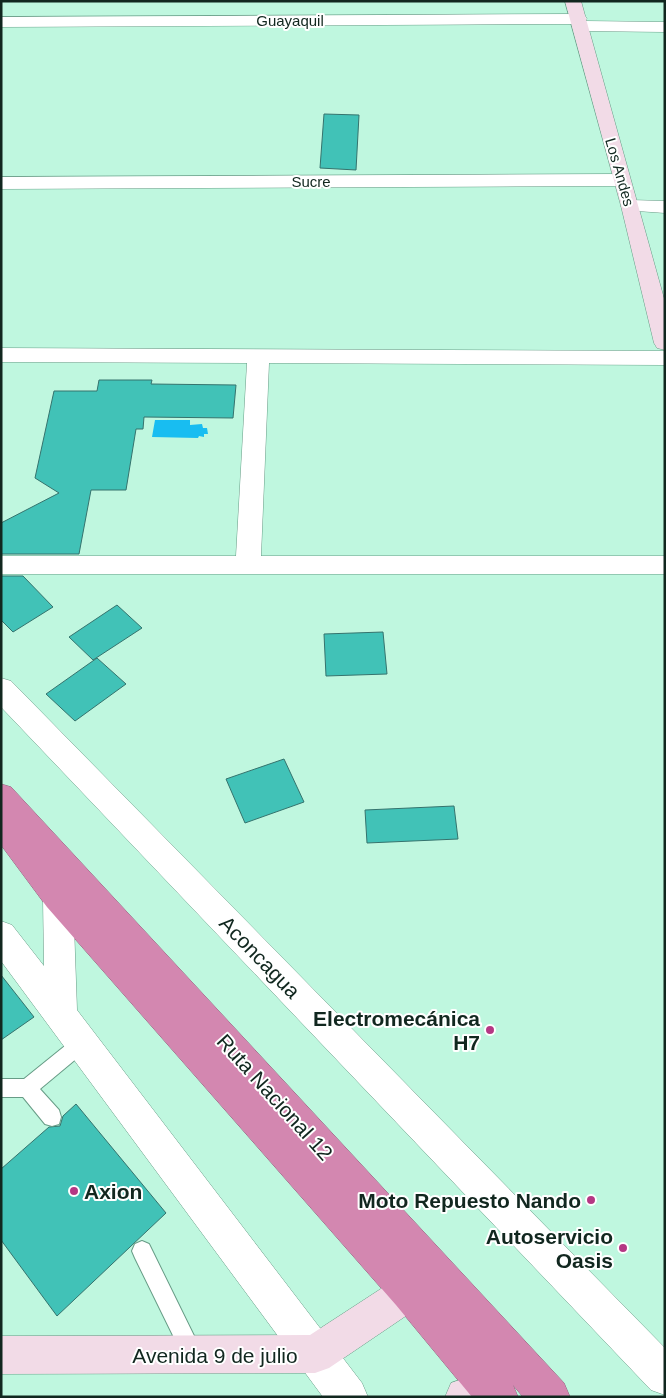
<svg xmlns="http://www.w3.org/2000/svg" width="666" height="1398" font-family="Helvetica,sans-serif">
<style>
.water{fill:#18bdf1}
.building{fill:#41c2b7;stroke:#35736d}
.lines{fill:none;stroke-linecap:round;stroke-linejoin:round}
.lane-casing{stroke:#679c86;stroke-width:2}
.street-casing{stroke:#679c86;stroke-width:1}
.secondary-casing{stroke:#679c86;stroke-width:1}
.highway-casing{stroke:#8f657d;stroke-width:1}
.lane{fill:#fff;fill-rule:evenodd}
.street{fill:#fff;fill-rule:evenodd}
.secondary{fill:#f2dbe7;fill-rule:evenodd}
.highway{fill:#d387b0;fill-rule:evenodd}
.poi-dot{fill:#b53784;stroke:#fff;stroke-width:2}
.labels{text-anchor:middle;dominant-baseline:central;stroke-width:4;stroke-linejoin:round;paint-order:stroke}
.far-street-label{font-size:15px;fill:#11271f;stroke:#fff}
.near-street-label{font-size:21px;fill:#11271f;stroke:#fff}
.near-poi-label{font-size:21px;font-weight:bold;fill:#11271f;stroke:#fff;text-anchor:end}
</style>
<rect width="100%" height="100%" fill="#bff7df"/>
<!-- water -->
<path class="water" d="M155,420h35v5l12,-1 1,4h4l1,6h-4v3l-5,-1 -1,2 -46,-1z"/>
<!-- building -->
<path class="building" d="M324,114l35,1 -3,55 -36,-2z
M99,380h53l-1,4 85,1 -3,33 -89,-1 -1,12h-7l-10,61h-35l-12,64h-78v-31l58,-30 -24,-15 19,-87h43z
M1,576h22l30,31 -40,25 -12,-12z
M117,605l25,23 -49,32 -24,-23z
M383,632l4,42 -61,2 -2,-42z
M97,658l29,26 -51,37 -29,-27z
M284,759l20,43 -59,21 -19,-44z
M454,806l4,33 -91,4 -2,-33z
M1,975l33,42 -33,23z
M76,1104l90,109 -109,103 -56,-76v-71l48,-42 11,-1 3,-10z"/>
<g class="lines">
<!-- lane casing -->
<g class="lane-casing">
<path id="lane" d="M82,1034l6,3 3,6 -3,6 -48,40 19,21 2,7 -2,7 -7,2 -7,-2 -22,-27h-22v-18h23l52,-42z
M142,1241l7,3 50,102 4,7 -4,7 -7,4 -7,-4 -50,-102 -3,-7 3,-7z"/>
</g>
<!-- street casing -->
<g class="street-casing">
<path id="street" d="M579,14l6,2 2,3 -2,2 80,1v10l-84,-1 -6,-2 -2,-3 2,-2 -574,3v-10z
M621,174l7,2 2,4 -2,4 -7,2 -620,3v-12z
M630,200l35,1v12l-42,-3 -2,-4 2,-4z
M1,348l664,3v14l-396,-2 -8,193h404v18h-664v-18h235l11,-193 -246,-1z
M1,678l10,3 654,667v47l-14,-5 -650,-683z
M58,883l11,4 4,10 4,113 285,373 6,14h-45l-322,-436v-40l11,4 32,41 -1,-69 4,-10z"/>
</g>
<!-- secondary casing -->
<g class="secondary-casing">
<path id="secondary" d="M565,1h16l84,301v48l-8,-2 -3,-5 -33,-137z
M409,1273l13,6 6,13 -6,13 -93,63 -14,5 -314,1v-38l309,-1 86,-56z
M491,1369l14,6 6,14 -4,8h-62l6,-14z"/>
</g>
<!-- highway casing -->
<g class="highway-casing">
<path id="highway" d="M1,784l10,3 553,596 6,14h-47l-10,-12 5,12h-46l-76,-92 -349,-398 -46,-62z"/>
</g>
<!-- lane -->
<use href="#lane" class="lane"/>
<!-- street -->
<use href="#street" class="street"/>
<!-- secondary -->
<use href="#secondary" class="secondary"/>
<!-- highway -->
<use href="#highway" class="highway"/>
</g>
<!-- markers -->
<g class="poi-dot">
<circle cx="490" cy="1030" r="5"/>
<circle cx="74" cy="1191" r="5"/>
<circle cx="591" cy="1200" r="5"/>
<circle cx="623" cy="1248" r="5"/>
</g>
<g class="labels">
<!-- far-street labels -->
<g class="far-street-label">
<text x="290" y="20">Guayaquil</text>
<text transform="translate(620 172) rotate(74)">Los Andes</text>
<text x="311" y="181">Sucre</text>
</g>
<!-- near-street labels -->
<g class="near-street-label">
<text transform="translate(260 957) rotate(46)">Aconcagua</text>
<text transform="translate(275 1097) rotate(48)">Ruta Nacional 12</text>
<text x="215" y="1355">Avenida 9 de julio</text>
</g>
<!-- near-poi labels -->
<g class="near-poi-label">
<text x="480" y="1018">Electromecánica<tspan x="480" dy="24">H7</tspan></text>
<text x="84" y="1191" text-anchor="start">Axion</text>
<text x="581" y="1200">Moto Repuesto Nando</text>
<text x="613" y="1236">Autoservicio<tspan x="613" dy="24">Oasis</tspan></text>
</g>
</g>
<!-- border -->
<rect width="666" height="1398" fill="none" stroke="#11271f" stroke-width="5"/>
</svg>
